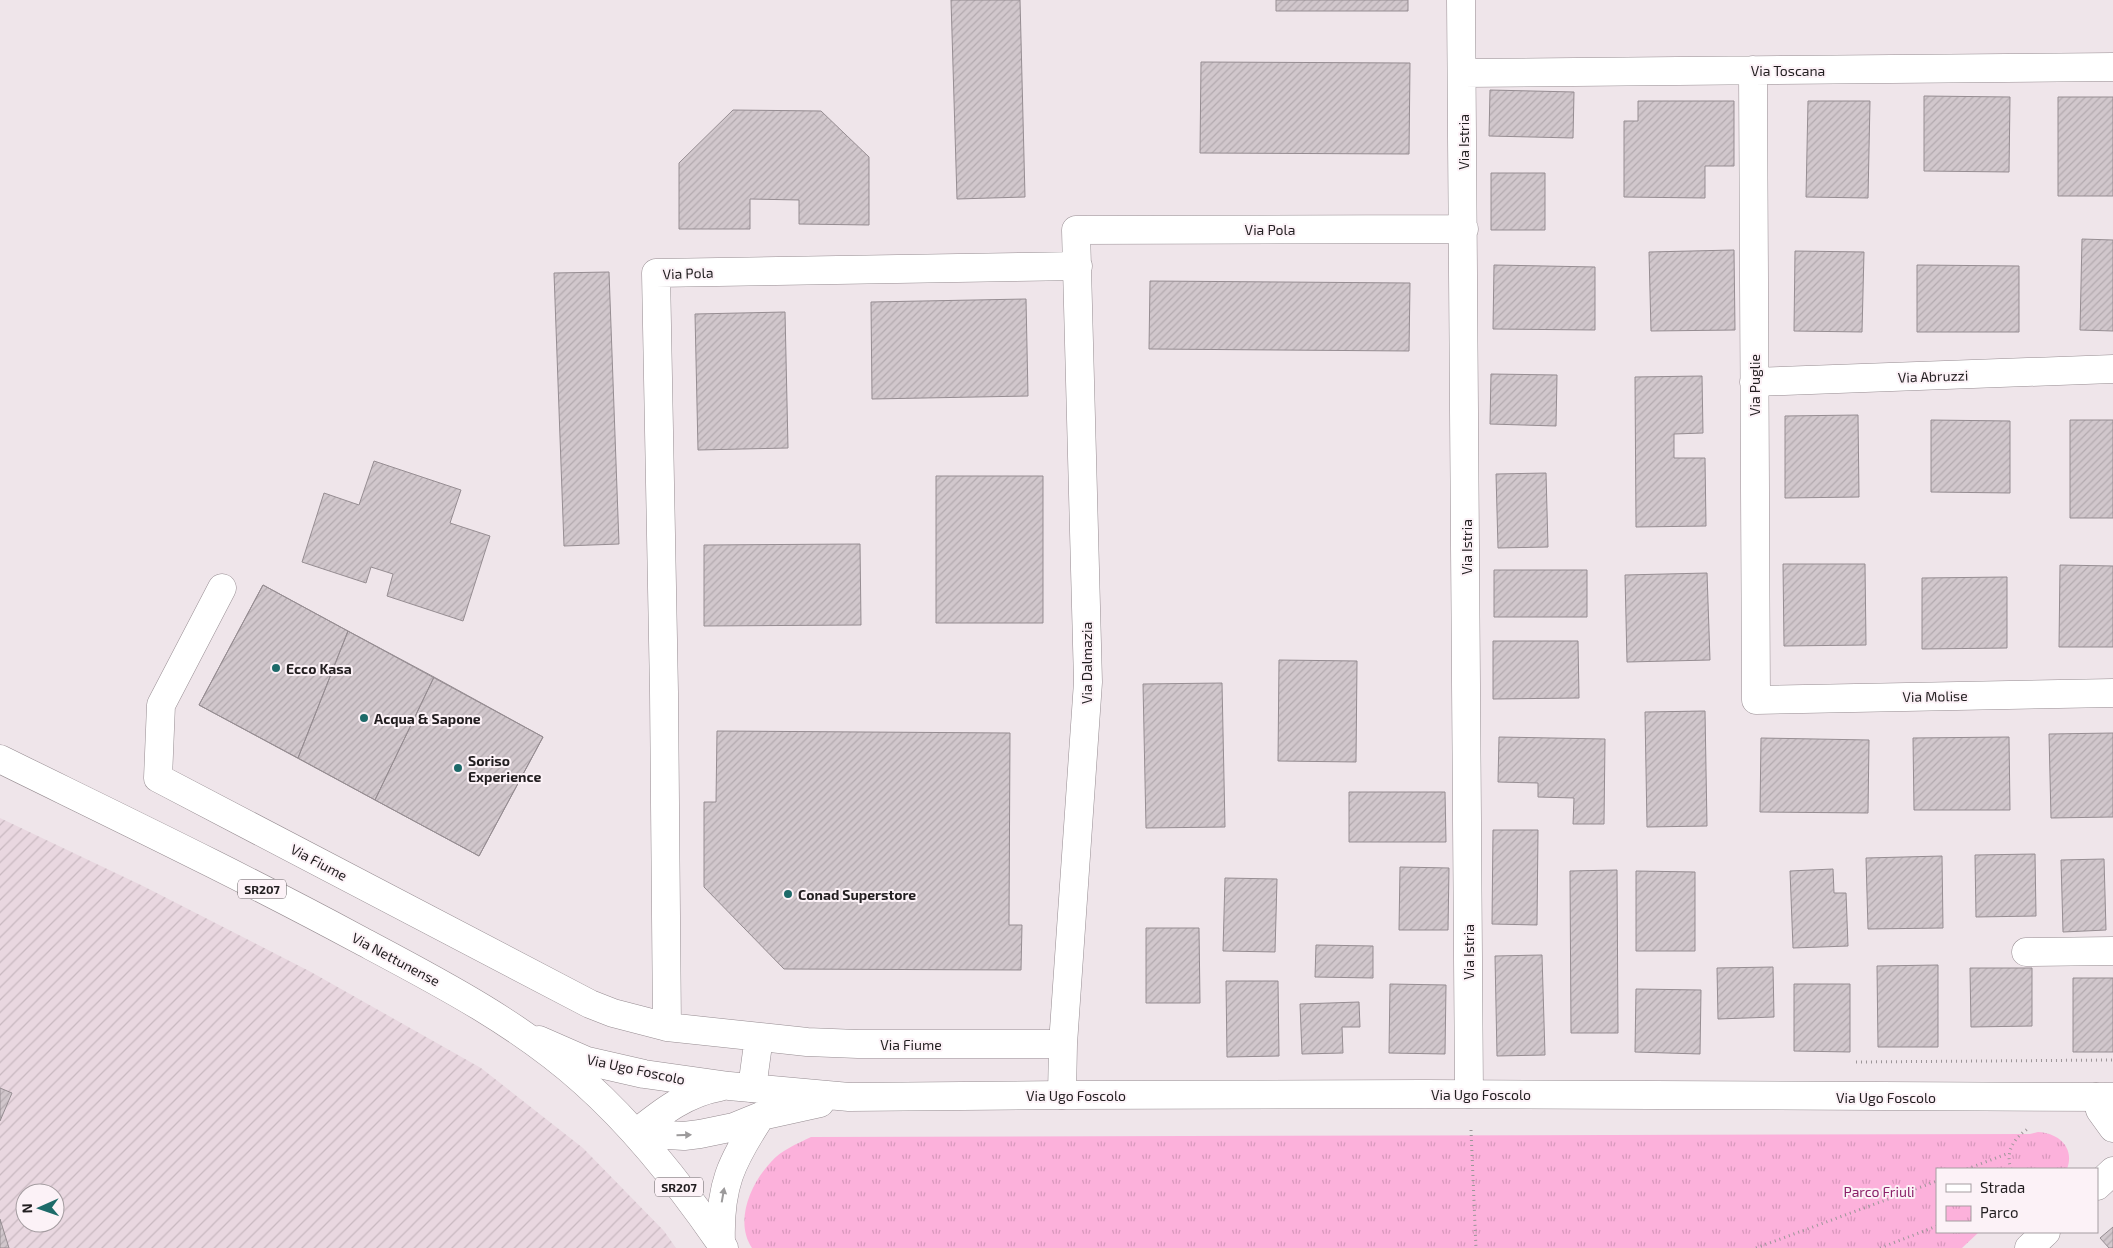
<svg xmlns="http://www.w3.org/2000/svg" width="2113" height="1248" font-family="'Exo 2',sans-serif">
<style>
.industrial{fill:url(#industrial-furrows);fill-rule:evenodd}
.park{fill:url(#park-tufts)}
.building{fill:url(#building-hatch);stroke:#968d92}
.lines{fill:none;stroke-linecap:round;stroke-linejoin:round}
.street-casing{stroke:#968c91;stroke-width:29}
.secondary-casing{stroke:#968c91;stroke-width:29}
.primary-casing{stroke:#968c91;stroke-width:29}
.path{stroke:#9d9699;stroke-width:3;stroke-dasharray:1 4;stroke-linecap:butt}
.street{stroke:#fff;stroke-width:28}
.secondary{stroke:#fff;stroke-width:28}
.primary{stroke:#fff;stroke-width:28}
.oneway{fill:#9c9a9b}
.poi-dot{fill:#1d6a69;stroke:#fcf2f7;stroke-width:2}
.labels{text-anchor:middle;dominant-baseline:central;stroke-width:4;stroke-linejoin:round;paint-order:stroke}
.shield{fill:#fcf2f7;stroke:#635e60;stroke-width:1}
.shield-label{font-size:12px;font-weight:bold;fill:#221e20}
.street-label{font-size:14px;fill:#221e20;stroke:#fcf2f7}
.poi-label{font-size:14px;font-weight:bold;fill:#221e20;stroke:#fcf2f7;text-anchor:start}
.park-label{font-size:14px;fill:#8a2068;stroke:#fcf2f7}
</style>
<defs>
<pattern id="industrial-furrows" width="10" height="10" patternUnits="userSpaceOnUse" patternTransform="scale(1.25)"><rect width="10" height="10" fill="#e9d7e0"/><path d="M-1 1l2-2M0 10L10 0M9 11l2-2" fill="none" stroke="#c8b8c0"/></pattern>
<pattern id="park-tufts" width="24" height="20" patternUnits="userSpaceOnUse" patternTransform="scale(1.25)"><rect width="24" height="20" fill="#fcb1db"/><path d="M3 7l-1-3M5 7V3M7 7l1-3M15 17l-1-3M17 17v-4M19 17l1-3" fill="none" stroke="#d898bc"/></pattern>
<pattern id="building-hatch" width="6" height="6" patternUnits="userSpaceOnUse" patternTransform="scale(1.25)"><rect width="6" height="6" fill="#d1c7cc"/><path d="M-1 1l2-2M0 6l6-6M5 7l2-2" fill="none" stroke="#b3aaaf"/></pattern>
</defs>
<rect width="100%" height="100%" fill="#efe5ea"/>
<!-- industrial -->
<path class="industrial" d="M0,818l143,68 168,86 170,96 102,80 81,83 12,17h-676zM25,1193h30v30h-30z"/>
<!-- park -->
<path class="park" d="M2038,1132c21,1 37,16 29,37h-130v63h42l-17,16h-1210c-18,-27 -1,-65 19,-86 10,-12 26,-18 40,-25l1219,-3z"/>
<!-- building -->
<path class="building" d="M951,0h69l5,197 -68,2z
M1276,0h132v11h-132z
M1201,62l209,1 -1,91 -209,-1z
M1490,90l84,2 -1,46 -84,-2z
M1924,96l86,1 -1,75 -85,-1z
M2058,97h55v99h-55z
M1638,101h96v65h-29v32l-81,-1v-76h14z
M1808,101h62l-2,97 -62,-1z
M733,110l88,1 48,46v68l-70,-1v-24l-49,-1v30h-71v-66z
M1491,173h54v57h-54z
M2082,239l31,1v91l-33,-1z
M1734,250l1,80 -84,1 -2,-79z
M1795,251l69,1 -2,80 -68,-1z
M1494,265l101,2v63l-102,-1z
M1917,265l102,1v66h-102z
M609,272l10,272 -55,2 -10,-273z
M1150,281l260,2 -1,68 -260,-2z
M1026,299l2,97 -156,3 -1,-97z
M785,312l3,136 -90,2 -3,-136z
M1491,374l66,1 -1,51 -66,-2z
M1702,376l1,57 -29,1v24h31l1,68 -70,1 -1,-150z
M1858,415l1,82 -74,1v-82z
M1931,420l79,1v72l-79,-1z
M2070,420h43v98h-43z
M374,461l87,29 -11,33 40,13 -27,85 -76,-25 6,-22 -22,-7 -5,16 -64,-21 22,-69 35,12z
M1546,473l2,74 -50,1 -2,-74z
M936,476h107v147h-107z
M860,544l1,81 -157,1v-81z
M1783,564h82l1,81 -82,1z
M2060,565l53,1v81h-54z
M1494,570h93v47h-93z
M1707,573l3,87 -83,2 -2,-87z
M2007,577v71l-85,1v-71z
M263,585l280,152 -64,119 -280,-151z
M263,585l85,46 -50,127 -99,-53z
M348,631l86,46 -59,123 -77,-42z
M1493,641h85l1,57 -86,1z
M1279,660l78,1 -1,101 -78,-1z
M434,677l109,60 -64,119 -104,-56z
M1222,683l3,144 -79,1 -3,-144z
M1705,711l2,115 -60,1 -2,-115z
M717,731l293,2 -1,192h13l-1,45 -237,-1 -80,-82v-85h12z
M2113,733v84l-62,1 -2,-84z
M1499,737l106,2 -1,85h-31l1,-26 -36,-1v-14l-40,-1z
M2009,737l1,73h-96l-1,-72z
M1761,738l108,2 -1,73 -108,-1z
M1349,792h96l1,50h-97z
M1493,830h45l-1,95 -45,-1z
M2035,854l1,62 -60,1 -1,-62z
M1942,856l1,72 -75,1 -2,-71z
M2104,859l2,71 -43,2 -2,-72z
M1400,867l49,1 -1,62h-49z
M1833,869l1,24h12l2,53 -55,2 -3,-77z
M1617,870l1,163h-47l-1,-162z
M1636,871l59,1v79h-59z
M1225,878l52,1 -2,73 -52,-1z
M1146,928h53l1,75h-54z
M1316,945l57,1v32l-58,-1z
M1542,955l3,100 -48,1 -2,-100z
M1938,965v82h-60l-1,-81z
M1773,967l1,50 -56,2 -1,-51z
M1970,968h62v58l-61,1z
M2073,978h40v74h-40z
M1226,981h52l1,75 -52,1z
M1390,984l56,1 -1,69 -56,-1z
M1794,984h56v68l-56,-1z
M1636,989l65,1 -1,64 -65,-2z
M1359,1002l1,25h-18l1,26 -41,1 -2,-50z
M0,1088l12,5 -12,28z
M0,1219l9,29h-9z
M2113,1227v21h-4l-9,-10z"/>
<g class="lines">
<!-- street casing -->
<g class="street-casing">
<path id="street" d="M1461,0l8,1094
M1753,70l3,630 357,-7
M1463,73l650,-6
M1754,382l359,-13
M222,588l-61,117 -3,73 432,226 23,9 54,14
M2026,952l87,-1
M1063,1044h-205l-51,-2 -140,-15 -3,-335 -8,-419 422,-7
M752,1088l7,-51
M1062,1095l1,-51 25,-362 -12,-452 388,-1
M2096,1097l4,13 13,18
M2097,1186l16,-15
M2029,1248l17,-16"/>
</g>
<!-- secondary casing -->
<g class="secondary-casing">
<path id="secondary" d="M539,1040l48,21 57,13 85,12 120,11 213,-2 363,-1 688,3
M636,1133l48,3 16,-2 34,-7 27,-11 59,-13
M636,1133c26,-21 50,-40 84,-46
M721,1243c-2,-57 10,-81 40,-127"/>
</g>
<!-- primary casing -->
<g class="primary-casing">
<path id="primary" d="M0,759c120,59 241,117 358,180 79,42 159,83 226,143 54,48 99,106 140,166"/>
</g>
<!-- path -->
<path class="path" d="M1856,1062l257,-2
M1471,1130l5,118
M1967,1169l42,-16
M2011,1169c-6,-18 3,-31 18,-41
M1756,1248l181,-67
M1880,1248l57,-22"/>
<!-- street -->
<use href="#street" class="street"/>
<!-- secondary -->
<use href="#secondary" class="secondary"/>
<!-- primary -->
<use href="#primary" class="primary"/>
</g>
<!-- one-way arrows -->
<defs><path id="oneway-solid" d="M-6-.8H1V-3.2L6.5 0L1 3.2V.8H-6Z" transform="scale(1.25)"/></defs>
<g class="oneway">
<use href="#oneway-solid" transform="translate(684 1135) rotate(-2)"/>
<use href="#oneway-solid" transform="translate(723 1195) rotate(-80)"/>
</g>
<!-- markers -->
<g class="poi-dot">
<circle cx="276" cy="668" r="5"/>
<circle cx="364" cy="718" r="5"/>
<circle cx="458" cy="768" r="5"/>
<circle cx="788" cy="894" r="5"/>
</g>
<g class="labels">
<!-- shield labels -->
<g class="shield">
<rect x="238" y="879.5" width="48" height="19" rx="4"/>
<rect x="655" y="1177.5" width="48" height="19" rx="4"/>
</g>
<g class="shield-label">
<text x="262" y="889">SR207</text>
<text x="679" y="1187">SR207</text>
</g>
<!-- street labels -->
<g class="street-label">
<text x="1788" y="70">Via Toscana</text>
<text transform="translate(1463 142) rotate(-90)">Via Istria</text>
<text x="1270" y="229">Via Pola</text>
<text transform="translate(688 273) rotate(-2)">Via Pola</text>
<text transform="translate(1933 376) rotate(-2)">Via Abruzzi</text>
<text transform="translate(1754 385) rotate(-90)">Via Puglie</text>
<text transform="translate(1466 547) rotate(-90)">Via Istria</text>
<text transform="translate(1086 663) rotate(-90)">Via Dalmazia</text>
<text transform="translate(1935 696) rotate(-1)">Via Molise</text>
<text transform="translate(319 862) rotate(28)">Via Fiume</text>
<text transform="translate(1468 952) rotate(-90)">Via Istria</text>
<text transform="translate(396 959) rotate(28)">Via Nettunense</text>
<text x="911" y="1044">Via Fiume</text>
<text transform="translate(636 1069) rotate(12)">Via Ugo Foscolo</text>
<text x="1481" y="1094">Via Ugo Foscolo</text>
<text x="1076" y="1095">Via Ugo Foscolo</text>
<text x="1886" y="1097">Via Ugo Foscolo</text>
</g>
<!-- poi labels -->
<g class="poi-label">
<text x="286" y="668">Ecco Kasa</text>
<text x="374" y="718">Acqua &amp; Sapone</text>
<text x="468" y="760">Soriso<tspan x="468" dy="16">Experience</tspan></text>
<text x="798" y="894">Conad Superstore</text>
</g>
<!-- park labels -->
<g class="park-label">
<text x="1879" y="1191">Parco Friuli</text>
</g>
</g>
<!-- legend -->
<rect x="1936" y="1168" width="162" height="65" fill="#fcf2f7" stroke="#a59da1"/>
<rect x="1946" y="1184" width="25" height="8" fill="#ffffff" stroke="#a59da1"/>
<text x="1980" y="1193" font-size="15" fill="#221e20">Strada</text>
<rect x="1946" y="1206" width="25" height="15" fill="url(#park-tufts)" stroke="#a59da1"/>
<text x="1980" y="1218" font-size="15" fill="#221e20">Parco</text>
<!-- north arrow -->
<g transform="translate(40 1208) rotate(268)"><circle r="24" fill="#fcf2f7" stroke="#a59da1"/>
<path d="M0-4L9 19L0 12L-9 19Z" fill="#1d6a69"/>
<text y="-8" font-size="14" font-weight="bold" text-anchor="middle" fill="#221e20">N</text>
</g>
</svg>
